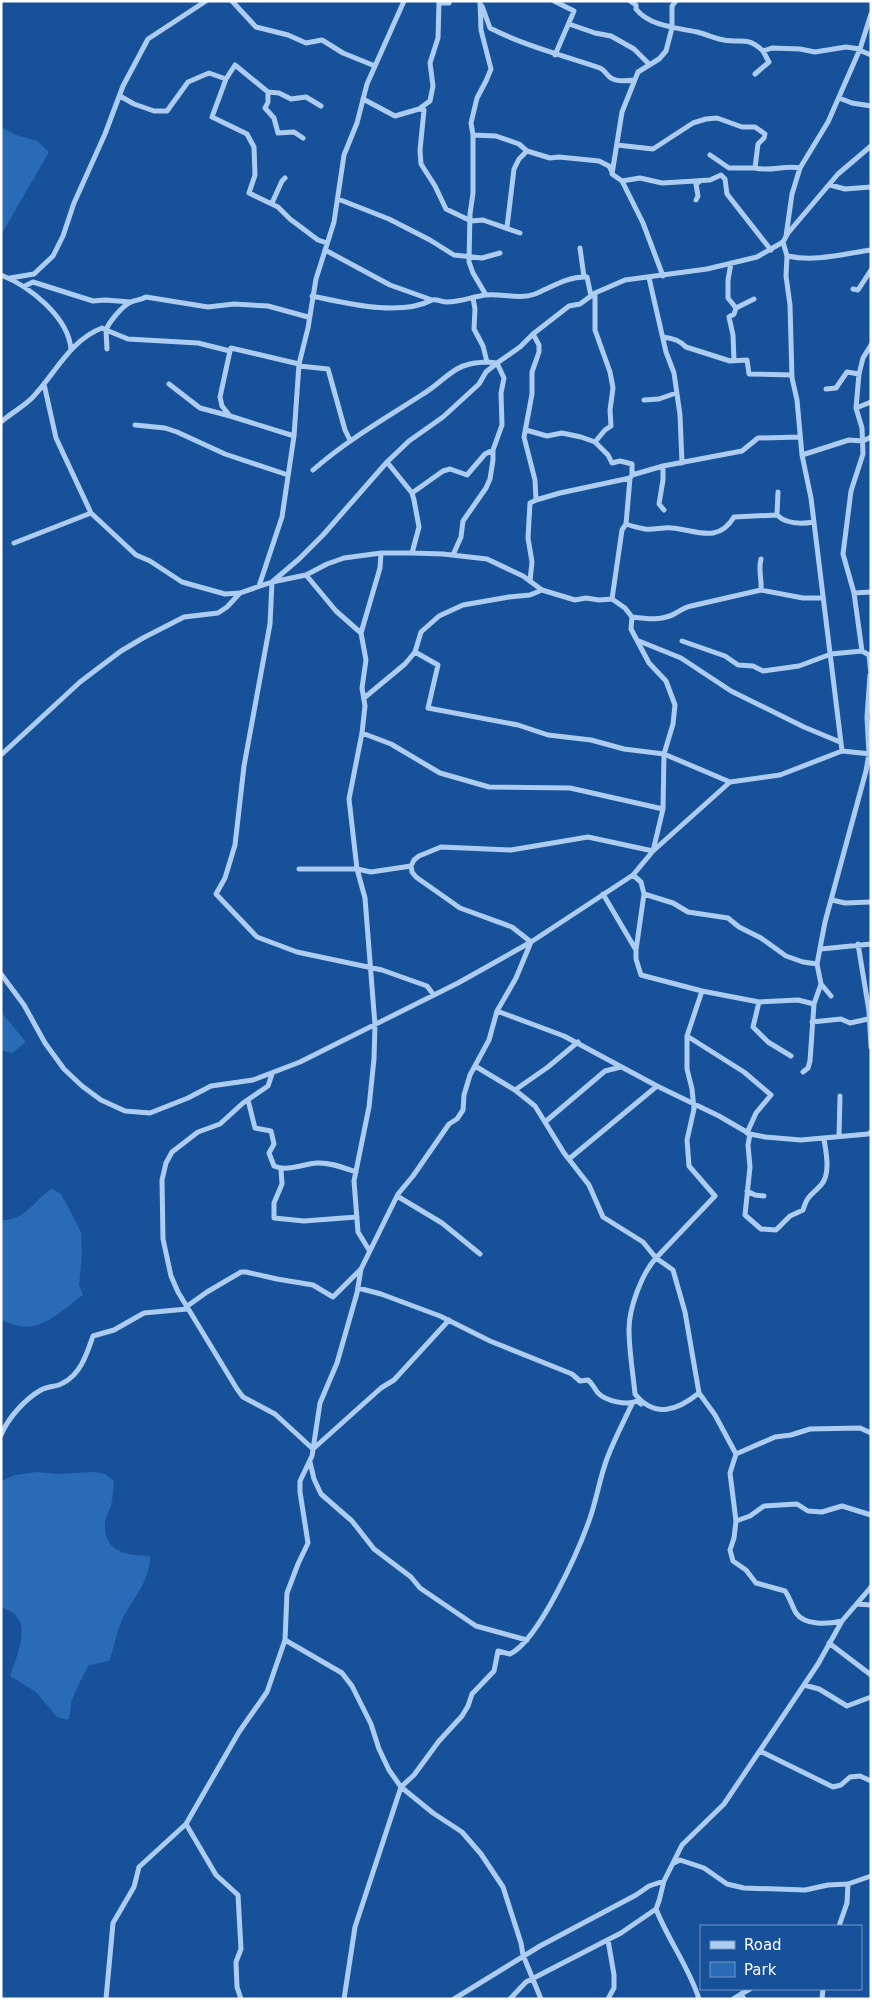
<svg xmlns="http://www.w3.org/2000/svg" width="872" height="2000" font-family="'DejaVu Sans',sans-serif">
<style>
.green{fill:#2a6bb8}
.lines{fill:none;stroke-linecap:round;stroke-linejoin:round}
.street{stroke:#acccf2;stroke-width:5}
</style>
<rect width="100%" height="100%" fill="#17519a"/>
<!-- green -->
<path class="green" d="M1,127l15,8 21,6 12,11 -48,83z
M1,1012l25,30 -14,11 -11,-3z
M52,1189l9,5 20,38 1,21 -3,32 4,10c-18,12 -39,36 -63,31 -6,-1 -13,-4 -19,-6v-99c5,-1 11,-2 16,-4 14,-6 22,-21 35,-28z
M37,1472l20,2 38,-2 10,2 9,7c-1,8 -1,17 -3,24 -2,6 -6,13 -6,19 -1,30 23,31 45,32 0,24 -15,40 -26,60 -8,15 -9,30 -15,45l-20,4c-5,8 -16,31 -18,39 -1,7 0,10 -3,16l-11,-3 -21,-25 -26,-16c5,-14 18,-45 8,-58 -4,-6 -10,-8 -17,-11v-126l14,-6z"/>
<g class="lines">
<!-- street -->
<path class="street" d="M232,1l24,26 32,8 18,8 16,-3 21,13 32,13
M480,1l1,29 10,39 -5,12 -9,17 -6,25 2,12v58l-3,21 -1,48 4,11 13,22
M554,1l20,10 -19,44
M630,1l6,4v4c13,17 41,19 61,23 8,2 15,5 22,7 20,6 26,-5 44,12l9,-3 28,1 15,3 31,-5 14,2
M482,6l8,22c35,18 72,27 110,40 5,2 6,7 11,10 6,4 16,3 23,2
M569,24l26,9 16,3 23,13 15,15
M859,50l12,5
M755,74l14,-12 -6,-11
M226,79l-14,38 35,17 7,13 1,28 -6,18 29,14 12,12 28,21 9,3
M268,92v10l-3,6 9,10 4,15 16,-1 9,6
M120,96l14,8 20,7h13l21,-29 21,-9 17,6 9,-14 33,27 11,1 12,6 15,-2 15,9
M839,98l13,5 19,3
M363,99l32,17 24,-7 11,-8 3,-15 -3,-23 8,-25 1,-35h10v-2
M419,109l5,1 -4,40 1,14 14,22 11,23 25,12 12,-1 37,13
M473,135l23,1 23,8 8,7 23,7 9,-1 40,4 10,5 3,6
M617,145l36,4 40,-26 13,-4 11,-1 25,9h13l10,7 -1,4 -6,6 -3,24c15,4 29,-3 45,0
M710,155l19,13h26
M622,181l18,-3 22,5 33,-2 15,-1 11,-5 4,4 2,15 44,56
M830,185l15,4 26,-2
M338,199l51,20 41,21 24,15 28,3 18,-5
M696,200l2,-4 -2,-12 3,-2
M272,203l10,-22 3,-3
M507,227l7,-58 5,-10 8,-8
M786,236l6,-42 8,-26 28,-46 32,-73 11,-35
M783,242l4,14 -1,20 4,29 2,73 5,22 5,55 9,43 31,253
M580,248l4,29
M325,250l65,35 42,15c6,-1 9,2 15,2 13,0 25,-5 38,-7 16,-2 34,5 50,-1 17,-7 33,-18 52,-17l4,19
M787,256c29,6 55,-2 84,-6
M731,263l-3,17v18l8,10 18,-9
M1,275c28,11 68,42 70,75
M663,276l-20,-53 -21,-42 -10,-7 10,-62 16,-40 21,-13 7,-8 6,-23v-22l4,-5
M10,278l24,-4 19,-18 10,-20 11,-33 31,-69 18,-48 25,-47 58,-38
M649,278l17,74 8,21 6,42 2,48
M25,286l8,-4 60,19 12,-1 26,2
M853,289l5,1 13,-20
M595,293v37l15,42 3,16 -3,22 1,16 -6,4 -10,12
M312,296c34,7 87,21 120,4
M663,337c9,1 17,3 23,10l44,14 17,-1 2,14 43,1
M107,349l-1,-19 22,9 70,4 32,8 1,-3 68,16
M230,351l-10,46 2,9 8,10 64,20
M734,361l-1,-26 -4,-18 5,-3 2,-6
M299,366l29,3 17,61 5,10
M44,384l12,54 35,75 45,42 14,6 32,21 43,12 15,-1
M169,384l31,24 30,8
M826,389l10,-1 11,-16 12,2
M644,400l15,-1 17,-6
M856,408l15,-6
M1,422c10,-9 22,-15 31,-24 23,-24 38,-58 70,-70l4,2c3,-8 16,-24 25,-28 4,-2 10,-2 15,-5l62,10 26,-3 34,2 40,11
M135,425l30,3 12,4 48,22 63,21
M526,430l21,6 15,-3 19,4 14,5 13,13 4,8 8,-2 12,3v11
M802,455l47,-15 14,1 8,-4
M387,462l25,31 2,7 5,27 -7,26
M663,466v14l-4,24 5,6
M313,470c34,-30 73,-52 110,-76 12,-7 22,-18 34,-25 10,-6 19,-6 30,-7
M412,493l31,-22 7,-2 17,6 18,-21 8,-4
M536,500l24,-7 70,-15 2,-3 31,-9 79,-15 16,-13 42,-1
M777,515l1,-23
M626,524c6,2 13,4 19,5 9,1 18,-2 27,-1 24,2 46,16 62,-11l43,-2c9,9 25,9 37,7
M14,543l77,-30
M453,555l8,-18 2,-16 23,-33 4,-9 3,-19v-10l9,-25 -1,-32 3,-15 -7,-15 -10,-1 -4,-16 -9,-17 1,-20 -2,-11
M761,559c-3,11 1,20 0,31
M306,575l30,36 25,22
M530,581l2,-19 -4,-24 2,-35 6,-3 -1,-20 -11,-43 8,-43v-22l7,-20v-7l-6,-11
M259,586l23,-69 12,-81 5,-72 9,-36 8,-49 18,-57 10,-67 13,-32 10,-39 37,-83
M854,593l17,-1
M612,599l10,-69 4,-6 4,-46
M632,617c15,2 31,4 44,-4 5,-3 9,-6 15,-7l70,-16 42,8h19
M639,641l42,17 50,33 73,36 36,15
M682,641l43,15 13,9 15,1 10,5 36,-5 32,-12 31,-3 7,4 2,20
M862,651l-8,-58 -11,-39 8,-63 12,-37 -1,-26 -6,-20 3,-34 4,-16 8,-13
M415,652l23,13 -10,43 90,17 30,10 43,5 33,9 40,5 66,28
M364,698l41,-34 10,-12 6,-20 18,-16 24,-11 46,-8 21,-2 12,-5
M362,733l29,11 49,29 49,14 81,1 93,21
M1,755l79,-73 41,-31 22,-13 41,-21 34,-4 9,-6 13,-14 32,-11 34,-7 21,-11 17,-6 37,-5h31l31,1 44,5 36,17 19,14 33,10 11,-2 13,2 13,-1 13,9 7,9 -1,12 18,34 17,18 9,24 -2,19 -9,30 -1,55 -10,42 -65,-14 -77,13 -70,-3 -22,9 -5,4 -3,6 -40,6 -14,-3h-58
M411,866l1,6 4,5 44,31 52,19 19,15
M633,875l8,7 3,12 -8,56
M603,894l33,56v9l5,16 61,16 57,11 39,-2 16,4
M644,894l29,9 15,9 40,6 11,9 22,11 25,18 17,6 14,2
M832,900l13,3 26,-1
M858,944l11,67 2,36
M821,949l50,-5
M1,974l23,31 21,38 19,26 18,17 19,14 24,11 25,2 38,-15 23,-12 42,-6 47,-18 158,-79 73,-41 102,-67 20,-24 77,-69 50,-7 62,-24 29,3
M433,994l-6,-8 -45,-16 -85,-18 -40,-15 -41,-43 9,-16 10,-33 9,-79 26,-142 2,-42 27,-23 24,-24 64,-73 22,-21 34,-24 36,-33 7,-12 11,-9 23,-16 13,-13 36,-28 11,-2 15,-11 30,-13 82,-11 50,-12 26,-15 5,-9 50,-59 33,-28
M831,996l-10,-12 -4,-20 8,-42 41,-151 3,-17 -2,-37 3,-42
M759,1002l-6,25 15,15 23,14
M497,1011l67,25 93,50 62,30 31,18 15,3 36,3 67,-6 3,-2
M812,1022l29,-3 9,4 18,-4
M687,1036l57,36 27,23 -15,18 -9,20
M475,1066l40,24 20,16 29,47 25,32 14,32 40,25 13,16c-14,15 -27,50 -27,71 0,22 4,44 6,65 20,25 43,16 64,-1l16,22 21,39 39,-17 16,-2 19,-6 50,-1 11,5
M803,1072l5,-4 2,-7 4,-57 7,-20
M272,1074l-4,12 -25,17 -23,21 -22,8 -26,20 -6,11 -4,17 1,59 8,37 7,16 59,97 6,8 32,17 38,35 68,-61 13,-8 55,-60
M515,1090l33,-23 30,-25
M248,1100l7,28 16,3 3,13 -5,9 5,13c13,6 29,-2 43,-3 13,-1 27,5 39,9
M545,1122l60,-51 16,-4
M750,1134l-2,11 2,22 -5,48 16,14 15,1 14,-14 13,-6c5,-16 8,-14 18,-25 10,-11 5,-33 3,-46
M839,1137l1,-41
M569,1159l88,-73
M281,1169l1,15 -8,19v15l30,3 53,-4
M747,1191l8,4 9,1
M397,1196l45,27 38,31
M369,1250l-11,-18 -4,-51 15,-74 5,-48 1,-34 -10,-127 -8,-29 -8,-70 13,-66 3,-27 -3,-18 4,-28 -5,-27 19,-65 1,-15
M358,1288l23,6 59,22 50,25 82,33 8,7 8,-1c5,4 6,8 10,13 8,8 29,13 39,8l4,3
M186,1307l21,-15 34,-20h5l31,7 36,6 20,12 28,-28
M699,1393l-14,-81 -12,-42 -17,-12 59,-62 -26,-30 -2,-26 7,-31 -2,-20 -5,-20v-33l15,-45
M1,1435c7,-17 24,-36 40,-45 7,-4 16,-3 22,-7 18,-9 24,-30 30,-47l21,-6 30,-17 43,-4
M736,1454l-6,19 6,48 -2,17 -4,12 3,11 13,9 10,13 29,8c5,7 8,17 11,22 9,13 32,11 46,8
M310,1462l4,17 7,15 31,27 22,28 37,28 9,11 56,38 51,14
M736,1521l14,-5 14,-10 16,-1 17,-1 11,7 14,1 20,-6 29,9
M857,1604l14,1
M285,1640l57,33 10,13 19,38 8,25 10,21 12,17 32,26 29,19 19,22 22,33 18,56 2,12 18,44
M829,1643l42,32
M804,1685l15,4 28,17 24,-9
M760,1751l73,36 8,-2 9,-8 10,-1 11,5
M186,1824l30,51 22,20 3,54 -5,13 1,25 4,12
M674,1863l6,-3 24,8 23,16 17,4 61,2 23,-5 20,-1 23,-8
M656,1909c12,31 33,58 43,90
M839,1926l8,-23 1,-19
M608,1940l6,35v13l-6,11
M106,1999l7,-76 21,-36 5,-20 47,-43 53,-92 28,-40 18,-52 2,-47 11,-29 10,-21 -8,-51v-11l12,-25 8,-53 17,-40 20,-70 4,-24 37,-75 15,-18 36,-52 8,-5 6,-9 1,-15 6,-20 19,-35 8,-29 19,-33 15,-36
M344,1999l11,-72 46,-140 13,-12 25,-34 23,-25 6,-10 4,-12 22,-23 4,-20 12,3c29,-14 69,-104 80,-136 7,-20 10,-42 18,-62 7,-18 16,-35 24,-52
M454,1999l86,-53 96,-51 13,-9 15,-5
M510,1999l16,-17 95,-49 35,-24 3,-8 5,-20 18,-36 42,-41 94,-140 24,-43 29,-34
M733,1999l8,-5
M744,1999l-3,-5 9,-5
M822,1999l1,-10"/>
</g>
<!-- border -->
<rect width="872" height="2000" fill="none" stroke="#ffffff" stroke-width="5"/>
<!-- legend -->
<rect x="700" y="1925" width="162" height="65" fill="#17519a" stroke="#7497c2"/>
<rect x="710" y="1941" width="25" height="8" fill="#acccf2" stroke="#7497c2"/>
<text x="744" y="1950" font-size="15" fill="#ffffff">Road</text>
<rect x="710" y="1962" width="25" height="15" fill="#2a6bb8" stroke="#7497c2"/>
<text x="744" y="1975" font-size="15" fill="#ffffff">Park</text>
</svg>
